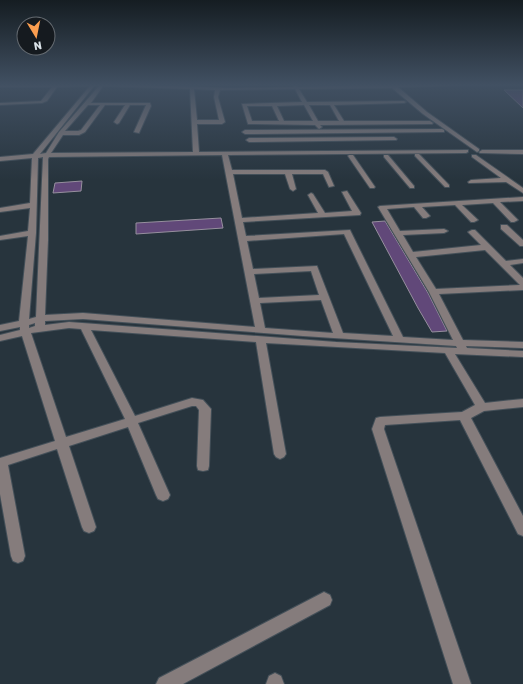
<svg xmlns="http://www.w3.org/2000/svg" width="523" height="684" font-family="Rubik,sans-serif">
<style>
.building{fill:#614879;stroke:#968f9e}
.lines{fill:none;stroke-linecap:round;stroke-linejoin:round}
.minor-casing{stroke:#445059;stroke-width:2}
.minor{fill:#857c7c;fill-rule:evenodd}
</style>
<rect width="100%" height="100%" fill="#27343d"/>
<!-- building -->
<path class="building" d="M504,90h19v18z
M82,181l-1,10 -28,2 2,-10z
M221,218l2,10 -87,6v-11z
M385,221l43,72 19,38 -15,1 -14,-24 -46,-86z"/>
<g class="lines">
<!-- minor casing -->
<g class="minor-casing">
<path id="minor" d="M116,84l115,4 62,-1 2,-2 3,2 92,-3h133l-125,3 29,25 52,37v2l-2,1 -54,-38 -31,-26 -93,1 8,13 97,-1 2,1 -2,1 -70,2 10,16h86l3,2 -1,1 -112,1 2,2 -3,2 -4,-4 -67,-1 -6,-20 60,-2 -7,-13 -75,1 -2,7 7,25 -3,2h-25l2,28 269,-2v2l-2,1 -238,2 4,15h93l3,2 6,14 -5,1 -6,-13h-31l4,15 -3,2 -3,-2 -5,-15h-52l9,44 76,-5 -10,-18 3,-2 2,1 12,19 27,-2 -10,-19 5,-1 14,22 -1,2 -117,7 3,14 104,-6 53,107 50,3 -24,-48 -51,-85 2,-1 143,-9v4l-23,1 18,18 -4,2h-3l-18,-19 -31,2 16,15 -4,2h-3l-16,-17 -33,2 8,9 -4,2h-3l-9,-11 -27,2 13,22 44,-2 4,2 -4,2 -41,2 10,17 68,-7 -13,-13 4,-2h3l31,31 17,-2v4l-13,2 13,13v12l-84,4 24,46 60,2v6l-57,-2 1,2 56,3v6l-68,-3 30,49 38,-4v8l-39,4 -13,7 52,98v20l-5,-2 -58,-114 -75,5 -1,4 87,255h-18l-81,-255 4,-11 4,-1 82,-5 13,-7 -30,-52 -179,-10 20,111 -2,3 -4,2 -4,-2 -2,-3 -18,-112 -165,-12 44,86 57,-18 11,2 8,9 -2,57 -1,4 -5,1 -5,-1 -1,-4 2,-56 -3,-4h-4l-54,17 32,72 -2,4 -5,2 -5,-2 -2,-4 -28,-68 -59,19 27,81 -2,4 -5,2 -5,-2 -2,-4 -25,-78 -49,16 17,91 -2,5 -5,2 -5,-2 -2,-5 -11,-62v-36l55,-17 -33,-105 -22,5v-6l20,-5v-3l-20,4v-6l19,-4 9,-85 -28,4v-4l28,-5 2,-23 -30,4v-4l30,-5 2,-45 -32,3v-4l33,-3 57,-68 -33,1 -10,14 -5,2 -42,2v-2l41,-2 11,-14h-52v-2zM94,86h5l-40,46 -13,21 -6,1zM103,86l87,3 3,63 -142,1 12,-18h16l6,-3 20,-27h20l-11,17 3,2 2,-1 11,-18h16l-12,27 5,1 12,-27 -1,-3h-59zM194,89l21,1 -1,7 5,23h-22zM88,105h12l-19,25 -3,1h-13zM304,105l9,16h-29l-7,-15zM309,105h21l9,16h-21zM247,106h25l7,15h-27zM222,155l33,172 -172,-14 -38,2 3,-75v-81l1,-2zM43,157l-7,160 -7,2 7,-86 2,-74v-1zM344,234l49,102 -50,-3 -26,-67 -64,3 -6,-28zM485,250l35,35 -84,4 -20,-32zM311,271l8,24 -60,3 -5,-24zM321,300l12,33 -68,-5 -5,-25zM83,319l220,17 153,10 1,2 -121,-6 -267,-20 -24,3v-4zM35,323v3l-6,2v-3zM69,328l12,1 44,90 -59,18 -35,-104z
M442,129l2,1v2l-199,2 -3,-2 3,-2z
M394,137l3,2 -1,1 -147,2 -3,-2 3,-2z
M482,150h41v4l-43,-1 -1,-1z
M415,154h4l30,31v2h-4l-30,-31z
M349,155h4l22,32 -1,1h-4l-22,-32z
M384,155h4l26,31v2h-4l-26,-31z
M472,155h4l47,33v5l-17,-11 -37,1 -1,-1 3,-2 30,-2 -29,-21z
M501,225h6l16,15v6h-3l-19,-17z
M324,592l6,3 2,5 -2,5 -147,79h-27l3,-6z
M275,673l6,3 3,8h-18l3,-8z"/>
</g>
<!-- minor -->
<use href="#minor" class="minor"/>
</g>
<!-- sky -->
<linearGradient id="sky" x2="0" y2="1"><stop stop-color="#151d22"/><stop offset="0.47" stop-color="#415062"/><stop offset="1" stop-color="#415062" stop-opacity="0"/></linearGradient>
<rect width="523" height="180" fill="url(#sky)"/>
<!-- north arrow -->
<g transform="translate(36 36) rotate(170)"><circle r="19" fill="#151a1f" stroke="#646a70"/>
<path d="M0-3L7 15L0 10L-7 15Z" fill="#fb9e50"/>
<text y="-6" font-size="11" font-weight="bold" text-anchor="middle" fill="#dbe3e9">N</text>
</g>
</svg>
